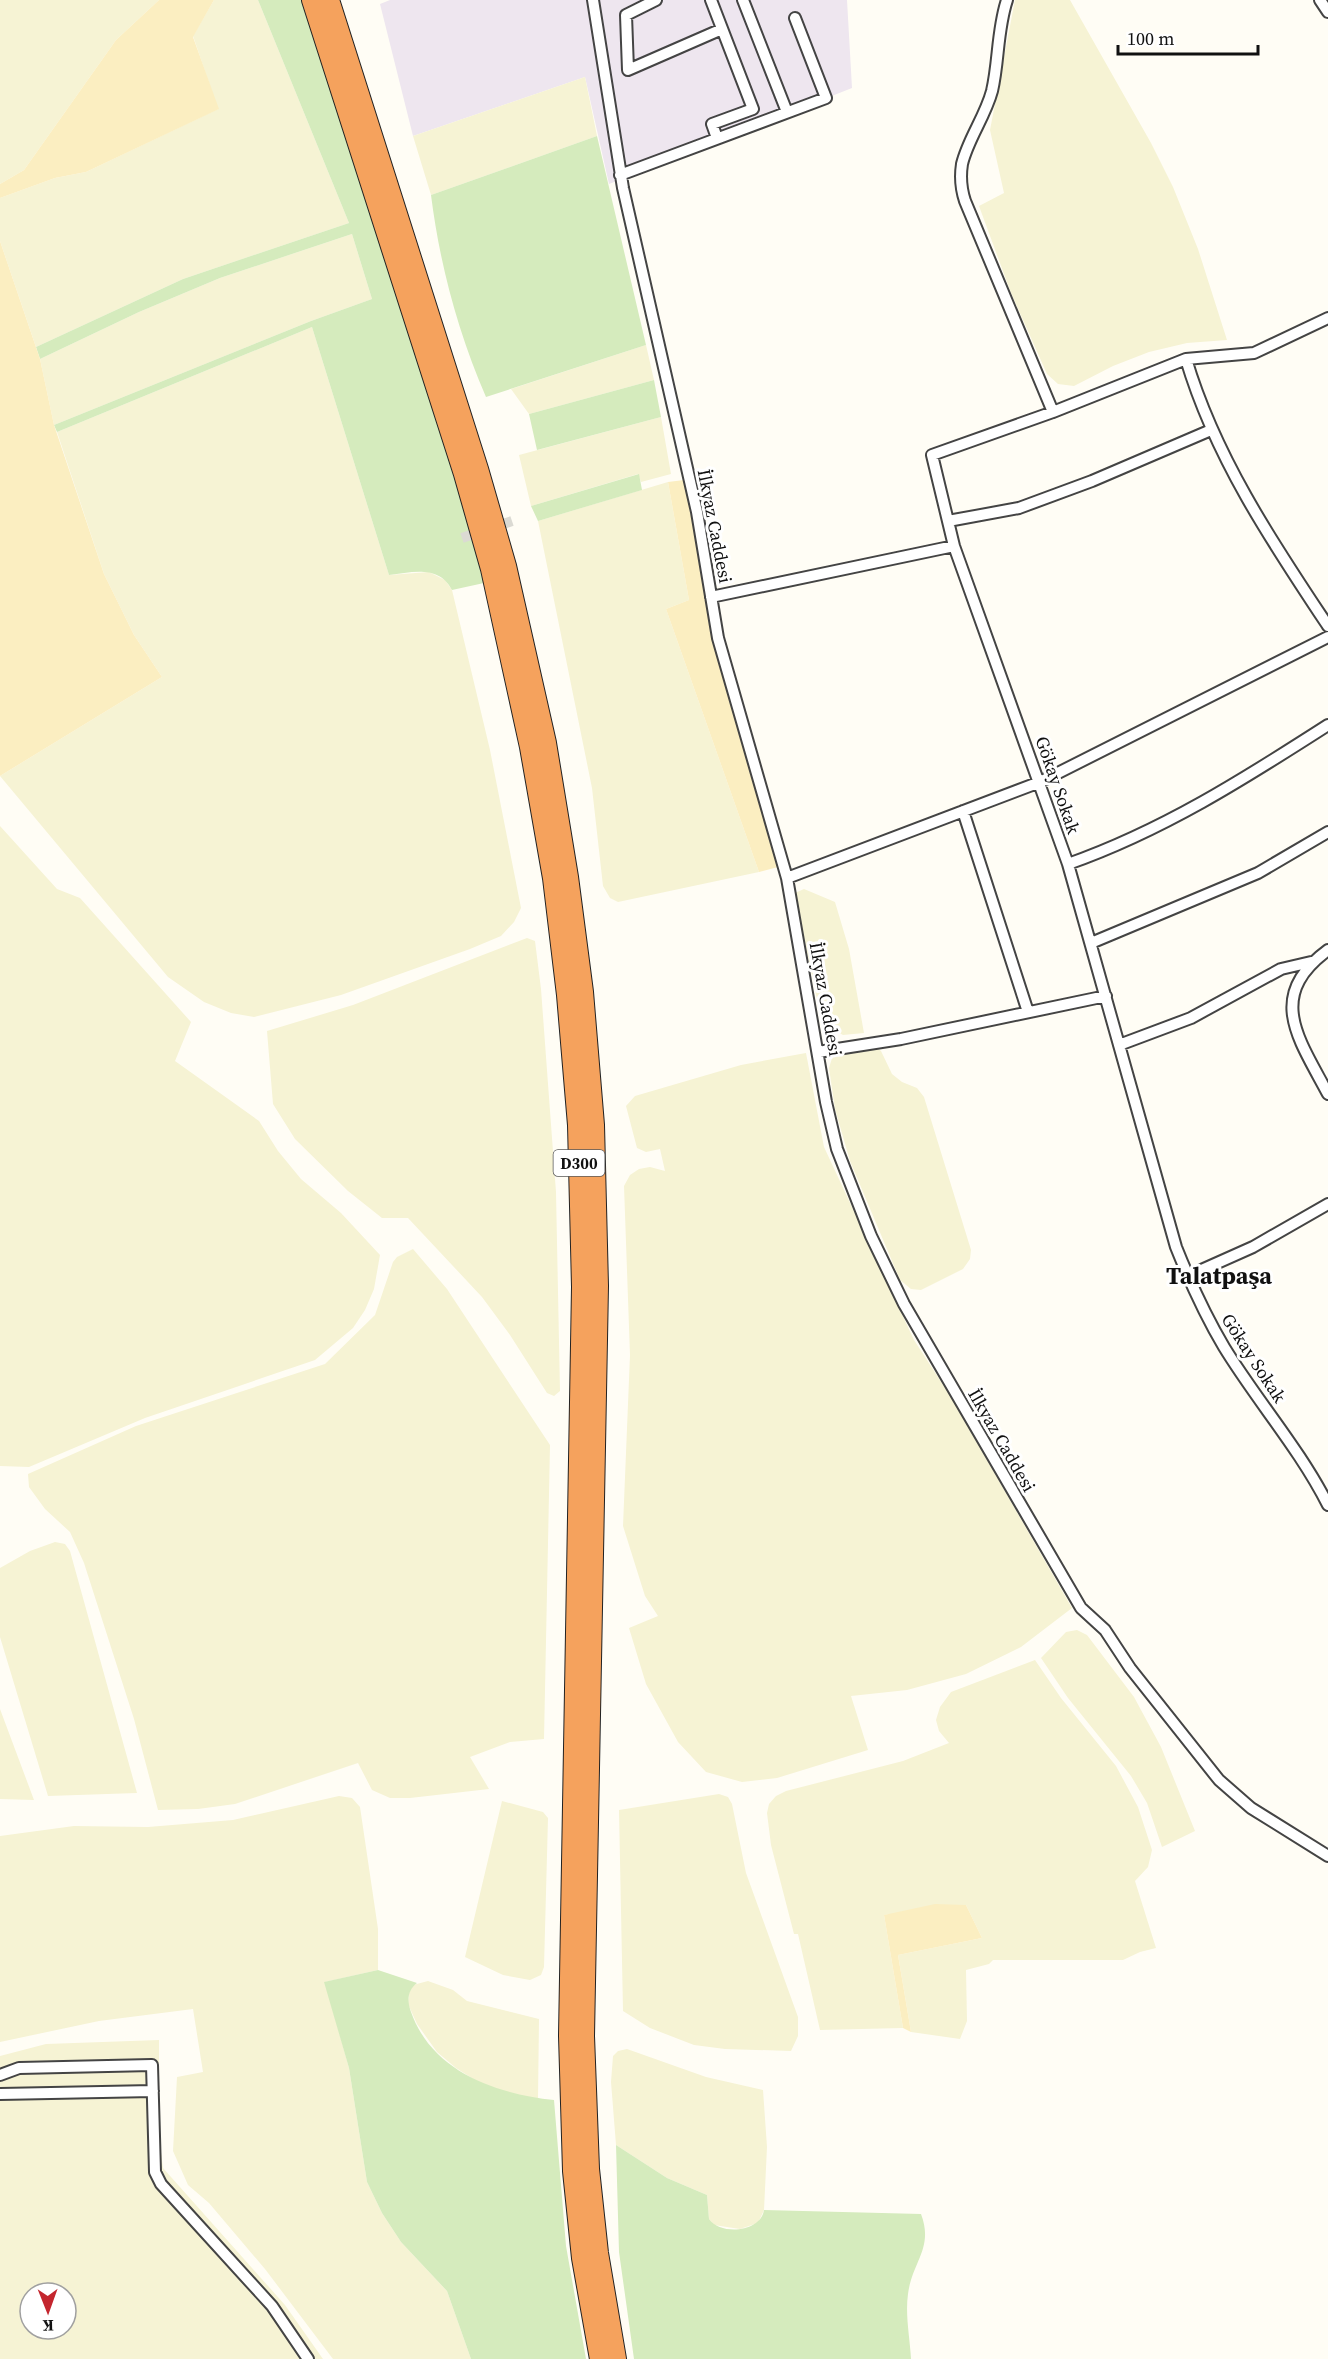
<svg xmlns="http://www.w3.org/2000/svg" width="1328" height="2359" font-family="'Source Serif 4',serif">
<style>
.industrial{fill:#eee6ef}
.farmland{fill:#f6f3d4;fill-rule:evenodd}
.green{fill:#d5ebbd}
.sand{fill:#fbeec1}
.lines{fill:none;stroke-linecap:round;stroke-linejoin:round}
.street-tunnel{stroke:#dbdad3;stroke-width:10;stroke-dasharray:10 5;stroke-linecap:butt}
.street-casing{stroke:#444;stroke-width:14}
.highway-casing{stroke:#222;stroke-width:22}
.street{stroke:#fff;stroke-width:10}
.highway{stroke:#f5a25d;stroke-width:20}
.labels{text-anchor:middle;dominant-baseline:central;stroke-width:6;stroke-linejoin:round;paint-order:stroke}
.shield{fill:#fff;stroke:#585858;stroke-width:1.5}
.shield-label{font-size:16px;font-weight:bold;fill:#111}
.street-label{font-size:18px;fill:#111;stroke:#fff}
.district-label{font-size:24px;font-weight:bold;fill:#111;stroke:#fff}
</style>
<rect width="100%" height="100%" fill="#fffdf5"/>
<!-- industrial -->
<path class="industrial" d="M390,0h457l5,88 -243,96 -24,-107 -172,59 -33,-132z"/>
<!-- farmland -->
<path class="farmland" d="M0,0h159l-43,40 -92,130 -24,14z
M214,0h44l91,223 -166,56 -147,68 -36,-106v-43l55,-20 31,-6 132,-63 -25,-73z
M1015,0h55l81,143 22,44 25,62 29,91 -40,3 -38,9 -36,14 -39,20 -16,-2 -11,-10 -36,-81 -32,-87 25,-13 -14,-63z
M585,77l12,59 -166,59 -18,-59z
M352,234l20,65 -61,22 -257,104 -14,-66 99,-47 81,-34z
M312,327l77,248 40,-3 16,8 7,10 38,160 31,158 -7,14 -13,14 -31,13 -129,46 -87,22 -23,-4 -27,-11 -36,-25 -168,-201 162,-99 -28,-42 -30,-61 -47,-142z
M646,345l8,35 -125,34 -18,-25z
M661,417l10,57 -30,8 -3,-8 -107,32 -12,-51z
M668,482l21,118 -23,9 93,263 -141,30 -8,-4 -7,-12 -11,-98 -54,-267z
M0,826l57,63 23,9 111,124 -16,39 84,60 19,30 23,28 40,34 39,42 -6,34 -9,21 -12,18 -38,32 -170,58 -116,49 -29,-1z
M804,889l31,13 14,47 15,84 -21,2 -14,-8 -6,-8 -7,-24 -21,-102z
M527,938l8,3 6,48 15,203 4,199 -6,5 -7,-3 -37,-58 -28,-38 -74,-79h-26l-34,-27 -53,-52 -22,-35 -6,-73 86,-26z
M876,1047l5,4 11,23 10,8 15,6 7,9 47,153 -1,9 -7,10 -42,21 -10,-1 -11,-9 -50,-119 -15,-52 -6,-41 4,-13 4,-3z
M806,1053l18,94 90,193 35,54 123,214 -51,39 -55,27 -59,16 -56,6 17,54 -91,28 -35,4 -36,-10 -28,-30 -32,-58 -17,-56 29,-12 -13,-20 -22,-70 7,-171 -6,-169 6,-11 9,-6 11,-2 15,4 -5,-22 -14,3 -9,-4 -11,-42 9,-10 106,-31z
M413,1249l34,40 103,156 -6,294 -34,3 -40,15 19,32 -79,9h-20l-18,-8 -14,-27 -123,41 -37,5 -40,1 -24,-91 -50,-156 -14,-31 -25,-23 -16,-22 -1,-13 108,-48 189,-62 50,-49 18,-53 4,-5z
M55,1542l10,2 5,7 67,242 -89,3 -48,-159v-69l30,-17z
M1077,1630l10,5 47,62 27,50 34,84 -33,16 -15,-44 -16,-27 -63,-78 -27,-40 25,-26z
M1035,1660l26,38 55,68 22,41 14,43 -4,17 -13,14 21,67 -16,4 -17,8h-130l-4,4 -23,6 1,51 -7,18 -49,-7 -13,-77 84,-17 -16,-33 -82,10 19,113 -83,2 -22,-96h-4l-23,-89 -4,-32 2,-9 7,-8 10,-5 117,-30 46,-18 -10,-12 -3,-11 4,-13 11,-15z
M0,1709l34,91 -34,-1z
M719,1794l9,3 4,7 14,69 52,144v19l-7,15 -66,-2 -31,-4 -44,-17 -27,-17 -4,-201z
M339,1796l13,2 8,9 18,122v41l-53,12 24,86 18,114 15,31 19,29 46,49 24,68h-138l-68,-90 -56,-66 -21,-18 -15,-34 4,-74 26,-5 -10,-63 -94,12 -99,21v-206l74,-10 74,1 85,-7z
M502,1801l41,11 5,6 -4,149 -3,8 -11,5 -27,-5 -38,-18z
M428,1981l25,9 14,11 72,18 -1,80 -36,-7 -24,-10 -22,-14 -19,-16 -20,-28 -9,-20 1,-11 4,-8z
M159,2040v97l4,31 122,137 38,54h-323v-303l46,-12zM30,2293h36v36h-36z
M627,2049l79,28 57,13 4,57 -3,63 -6,13 -18,6 -26,-4 -5,-6 -2,-24 -40,-17 -51,-33 -5,-63 2,-26 5,-5z"/>
<!-- green -->
<path class="green" d="M258,0h43l144,441 39,142 -32,7c-13,-25 -39,-18 -63,-15l-77,-248 -255,105 -3,-7 257,-104 61,-22 -20,-65 -132,44 -81,34 -99,47 -4,-12 147,-68 166,-56z
M597,136l49,209 -160,52c-28,-65 -46,-131 -55,-202z
M654,380l7,37 -124,33 -8,-36z
M639,474l3,16 -104,31 -7,-15z
M378,1970l39,13c-10,8 -10,18 -6,29 21,60 86,82 143,88l12,146 20,113h-115l-24,-68 -46,-49 -19,-29 -15,-31 -18,-114 -25,-86z
M616,2145l51,33 40,17 2,24c12,17 52,13 55,-9l157,4c13,34 -9,48 -13,80 -3,21 2,44 3,65h-277l-15,-107z"/>
<!-- sand -->
<path class="sand" d="M159,0h55l-21,37 26,72 -133,63 -31,6 -55,20v-14l24,-14 92,-130z
M0,241l40,118 14,66 50,149 30,61 28,42 -162,99z
M684,480l36,185 58,202 -19,5 -93,-263 23,-9 -21,-118z
M935,1904l31,1 16,33 -84,17 13,77 -8,-4 -19,-113z"/>
<g class="lines">
<!-- street-tunnel -->
<path class="street-tunnel" d="M462,538l50,-17"/>
<!-- street casing -->
<g class="street-casing">
<path id="street" d="M593,0l30,188 74,324 21,126 69,240 39,224 11,47 34,87 33,68 177,304 24,22 25,38 89,112 32,28 77,48
M656,0l-30,15 2,55 94,-41
M711,0l42,109 -41,15 5,14
M743,0l44,112
M1007,0c-10,30 -8,61 -15,91 -7,26 -24,48 -30,73 -2,13 -1,25 3,37l88,211
M1320,0l8,12
M620,175l206,-77 -31,-80
M1328,318l-74,35 -68,6 -133,53 -121,43 22,91 114,318 108,383c14,35 29,68 48,100 33,54 75,101 104,158
M1186,359c29,98 86,183 142,267
M948,521l71,-13 73,-27 119,-51
M711,597l243,-51
M963,811l65,201
M1068,864c94,-33 176,-85 260,-139
M787,878l253,-96 288,-145
M1091,943l167,-70 70,-41
M1328,950c-63,46 -29,89 0,144
M1119,1045l72,-27 90,-49 30,-7
M818,1052l83,-13 205,-43
M1188,1276l65,-29 75,-43
M0,2075l19,-7 133,-3 3,107 6,12 111,122 36,53
M0,2094l153,-3"/>
</g>
<!-- highway casing -->
<g class="highway-casing">
<path id="highway" d="M312,0l152,474 27,95 39,178 23,131 14,117 11,130 4,162 -13,749 4,135 9,87 18,101
M329,0l149,469 28,97 40,177 22,134 15,115 11,133 4,161 -14,750 5,133 9,84 18,106"/>
</g>
<!-- street -->
<use href="#street" class="street"/>
<!-- highway -->
<use href="#highway" class="highway"/>
</g>
<g class="labels">
<!-- shield labels -->
<rect class="shield" x="553.5" y="1150" width="51" height="26" rx="4.5"/>
<g class="shield-label">
<text x="579" y="1163">D300</text>
</g>
<!-- street labels -->
<g class="street-label">
<text transform="translate(715 526) rotate(79)">İlkyaz Caddesi</text>
<text transform="translate(1058 785) rotate(71)">Gökay Sokak</text>
<text transform="translate(826 999) rotate(80)">İlkyaz Caddesi</text>
<text transform="translate(1254 1358) rotate(57)">Gökay Sokak</text>
<text transform="translate(1002 1440) rotate(60)">İlkyaz Caddesi</text>
</g>
<!-- district labels -->
<g class="district-label">
<text x="1219" y="1275">Talatpaşa</text>
</g>
</g>
<!-- north arrow -->
<g transform="translate(48 2311) rotate(179)"><circle r="28" fill="#ffffff" stroke="#a0a0a0" stroke-width="1.5"/>
<path d="M0-4.5L10 22L0 15L-10 22Z" fill="#c4262e"/>
<text y="-9" font-size="16" font-weight="bold" text-anchor="middle" fill="#111111">K</text>
</g>
<!-- scale -->
<path d="M1118 45v9h140v-9" fill="none" stroke="#111111" stroke-width="3"/>
<text x="1127" y="45" font-size="18" fill="#111111" stroke="#ffffff" stroke-width="4.5" paint-order="stroke">100 m</text>
</svg>
